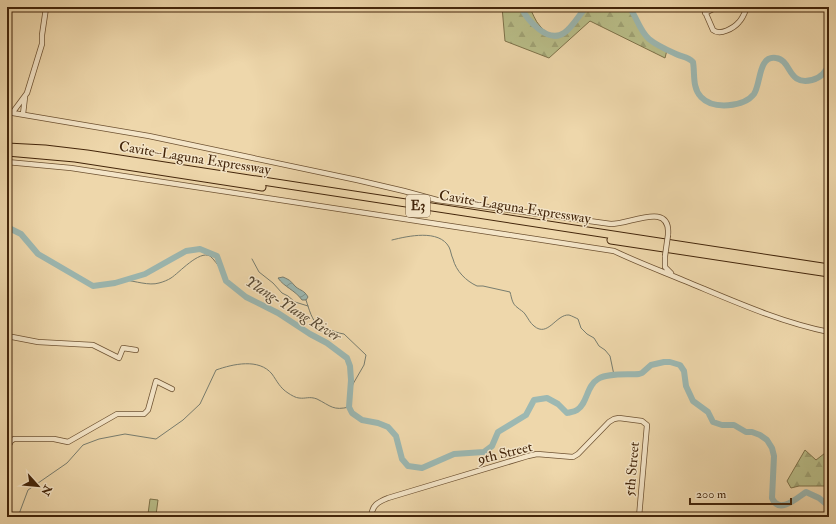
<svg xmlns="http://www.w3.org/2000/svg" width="836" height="524" font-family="'IM FELL Double Pica',serif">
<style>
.green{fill:#b9be89;stroke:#7e724a}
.forest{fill:url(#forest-firs);stroke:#7e724a}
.water{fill:url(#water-waves);stroke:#787d6f}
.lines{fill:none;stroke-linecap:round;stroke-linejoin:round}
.stream{stroke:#787d6f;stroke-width:1}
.river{stroke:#9cb8b2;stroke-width:6}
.minor-casing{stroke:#6e5232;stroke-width:6}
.highway-casing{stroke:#43250a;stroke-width:9}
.minor{stroke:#f4e5c8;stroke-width:4.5}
.highway{stroke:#eed7ab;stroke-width:7}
.minor-bridge-casing{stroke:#6e5232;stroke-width:6;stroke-linecap:butt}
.minor-bridge{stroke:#f4e5c8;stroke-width:4.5}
.labels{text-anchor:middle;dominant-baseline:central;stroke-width:3;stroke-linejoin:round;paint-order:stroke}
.shield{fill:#f4e5c8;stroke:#785f43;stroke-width:1}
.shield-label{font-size:13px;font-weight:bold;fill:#43250a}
.street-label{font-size:14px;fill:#43250a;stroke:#f4e5c8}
.water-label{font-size:15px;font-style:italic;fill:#594a34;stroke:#f4e5c8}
</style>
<defs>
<pattern id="forest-firs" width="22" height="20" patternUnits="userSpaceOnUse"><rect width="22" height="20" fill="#b9be89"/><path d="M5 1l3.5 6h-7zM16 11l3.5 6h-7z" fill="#a0a375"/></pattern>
<pattern id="water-waves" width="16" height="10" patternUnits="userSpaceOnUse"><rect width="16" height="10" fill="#9cb8b2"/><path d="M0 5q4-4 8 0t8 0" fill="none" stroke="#81958f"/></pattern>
</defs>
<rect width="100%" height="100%" fill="#eed7ab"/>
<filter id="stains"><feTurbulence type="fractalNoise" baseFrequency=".005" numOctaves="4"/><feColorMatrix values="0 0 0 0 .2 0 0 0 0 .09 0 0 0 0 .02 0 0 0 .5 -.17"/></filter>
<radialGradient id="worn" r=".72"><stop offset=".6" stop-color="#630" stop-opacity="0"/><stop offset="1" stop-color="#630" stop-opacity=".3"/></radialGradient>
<!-- green -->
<path class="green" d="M150,499l8,1 -2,15 -8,-1z"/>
<!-- forest -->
<path class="forest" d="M502,7h27c4,6 6,14 11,19 20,23 34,-3 44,-19h45c5,6 6,11 9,17 7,13 16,19 29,26l-2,8 -75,-37 -41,37 -44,-17z
M805,450l11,10 13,-10v40l-3,-4h-27l-8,2 -4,-7z"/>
<!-- water -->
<path class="water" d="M283,277c9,4 7,4 13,10 5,4 8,3 12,10l-2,3h-4c-7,-10 -18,-13 -24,-22z"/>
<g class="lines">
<!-- stream -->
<path class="stream" d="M392,240c16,-4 47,-11 57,7 2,4 2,8 4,12 3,12 13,22 24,27h6l27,6c2,7 2,12 8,16 2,2 5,3 7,6 3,4 5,9 9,12 14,12 22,-12 35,-11 3,1 7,3 9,4l3,9 6,6 7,4 5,8 6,4 5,6 4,19
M252,259l7,13 14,11 9,10 6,3 7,6 13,4
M125,280c10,1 24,6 34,3 4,-1 9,-3 12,-5 8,-5 28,-28 39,-22 4,3 8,10 12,14
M306,300c3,9 6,21 13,26 3,3 6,2 9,3 6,2 9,4 16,5l22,21 -2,10 -11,19 -3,10
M14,517l5,-3 9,-24 39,-27 16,-18 16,-6 26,-5 31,5 27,-19 17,-16 16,-34c17,-6 43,-12 56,4 5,7 8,14 16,19 3,2 8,5 11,5 7,1 10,-2 18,1 14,7 16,12 32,8"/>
<!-- river -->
<path class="river" d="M521,7c6,13 27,37 43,26 8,-5 16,-19 22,-26
M629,7c8,10 10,23 20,32 7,6 18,11 27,15 6,3 12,3 17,8 2,11 -1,26 8,35 12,13 43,10 53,-3 7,-10 4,-39 22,-36 16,2 11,28 36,22 9,-2 14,-8 17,-16
M7,227l14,7 17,20 55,32 22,-3 30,-9 41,-23 14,-2 17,7 9,25 20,16 32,16 32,21 17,9 20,15 3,8 1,14 -2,27 3,6 10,7 16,3 10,4 8,9 6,23 6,7 14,2 32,-14 30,-2 8,-6 6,-14 28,-17 8,-15 13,-2 11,6 9,9c3,-1 7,-1 10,-3 11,-7 9,-24 21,-31 10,-6 28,-4 41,-5l3,-1 9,-8 13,-3h6l10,3 4,6 2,15 7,15 15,11 5,10 9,3h12l12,7h6l8,3 7,5 5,8 2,8 -2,42c7,17 25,0 34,-6l13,6 6,5 4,2"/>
<!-- minor casing -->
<g class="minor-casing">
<path id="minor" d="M703,7l10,23c7,6 21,-2 26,-8 4,-4 6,-10 8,-15
M705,13l12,-6
M7,112l142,24 208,44 47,11 33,9 174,24c20,0 60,-23 57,11
M13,112l14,-19 15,-49v-9l4,-27
M23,114l2,-17
M7,162l64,6 543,83c23,11 47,20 71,30 46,19 94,41 144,51
M665,256v11l6,6
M7,336l31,6 55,3 26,13 4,-10 13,2
M7,449l4,-8 3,-2h40l14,3 49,-28h27l4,-4 8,-29 16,8
M371,517c1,-12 7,-15 17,-19l140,-42 9,-2 36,3 5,-3 31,-32 5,-3 5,-1 23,3 5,4 -8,92"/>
</g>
<!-- highway casing -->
<g class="highway-casing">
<path id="highway" d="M7,147l38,2 42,5 742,114
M7,152l68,6 187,29
M611,240l218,33"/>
</g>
<!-- minor -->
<use href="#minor" class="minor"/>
<!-- highway -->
<use href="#highway" class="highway"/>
<!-- minor-bridge casing -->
<g class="minor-bridge-casing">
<path id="minor-bridge" d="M665,256l3,-21"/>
</g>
<!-- minor-bridge -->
<use href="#minor-bridge" class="minor-bridge"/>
</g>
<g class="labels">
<!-- shield labels -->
<rect class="shield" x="406" y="195" width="24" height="22" rx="3"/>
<g class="shield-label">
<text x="418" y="206">E3</text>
</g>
<!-- street labels -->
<g class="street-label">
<text transform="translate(195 158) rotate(9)">Cavite–Laguna Expressway</text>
<text transform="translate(515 207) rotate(9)">Cavite–Laguna Expressway</text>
<text transform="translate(505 453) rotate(-14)">9th Street</text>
<text transform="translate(632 469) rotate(-85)">5th Street</text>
</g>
<!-- water labels -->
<g class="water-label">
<text transform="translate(293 309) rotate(32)">Ylang-Ylang River</text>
</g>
</g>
<!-- margin -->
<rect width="836" height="524" fill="none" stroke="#eed7ab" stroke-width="24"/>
<rect x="8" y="8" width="820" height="508" fill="none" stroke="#43250a" stroke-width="2"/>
<rect x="12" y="12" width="812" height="500" fill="none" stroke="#43250a"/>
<!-- north arrow -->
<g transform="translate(38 486) rotate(117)" stroke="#f4e5c8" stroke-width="3" paint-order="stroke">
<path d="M0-3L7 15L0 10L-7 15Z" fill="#43250a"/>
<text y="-6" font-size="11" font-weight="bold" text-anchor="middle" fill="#43250a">N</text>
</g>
<!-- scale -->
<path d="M690 498v6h101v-6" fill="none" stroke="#43250a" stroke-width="2"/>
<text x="696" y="498" font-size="12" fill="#43250a" stroke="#f4e5c8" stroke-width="3" paint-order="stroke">200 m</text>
<rect width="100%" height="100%" filter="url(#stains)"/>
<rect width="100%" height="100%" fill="url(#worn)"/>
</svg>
